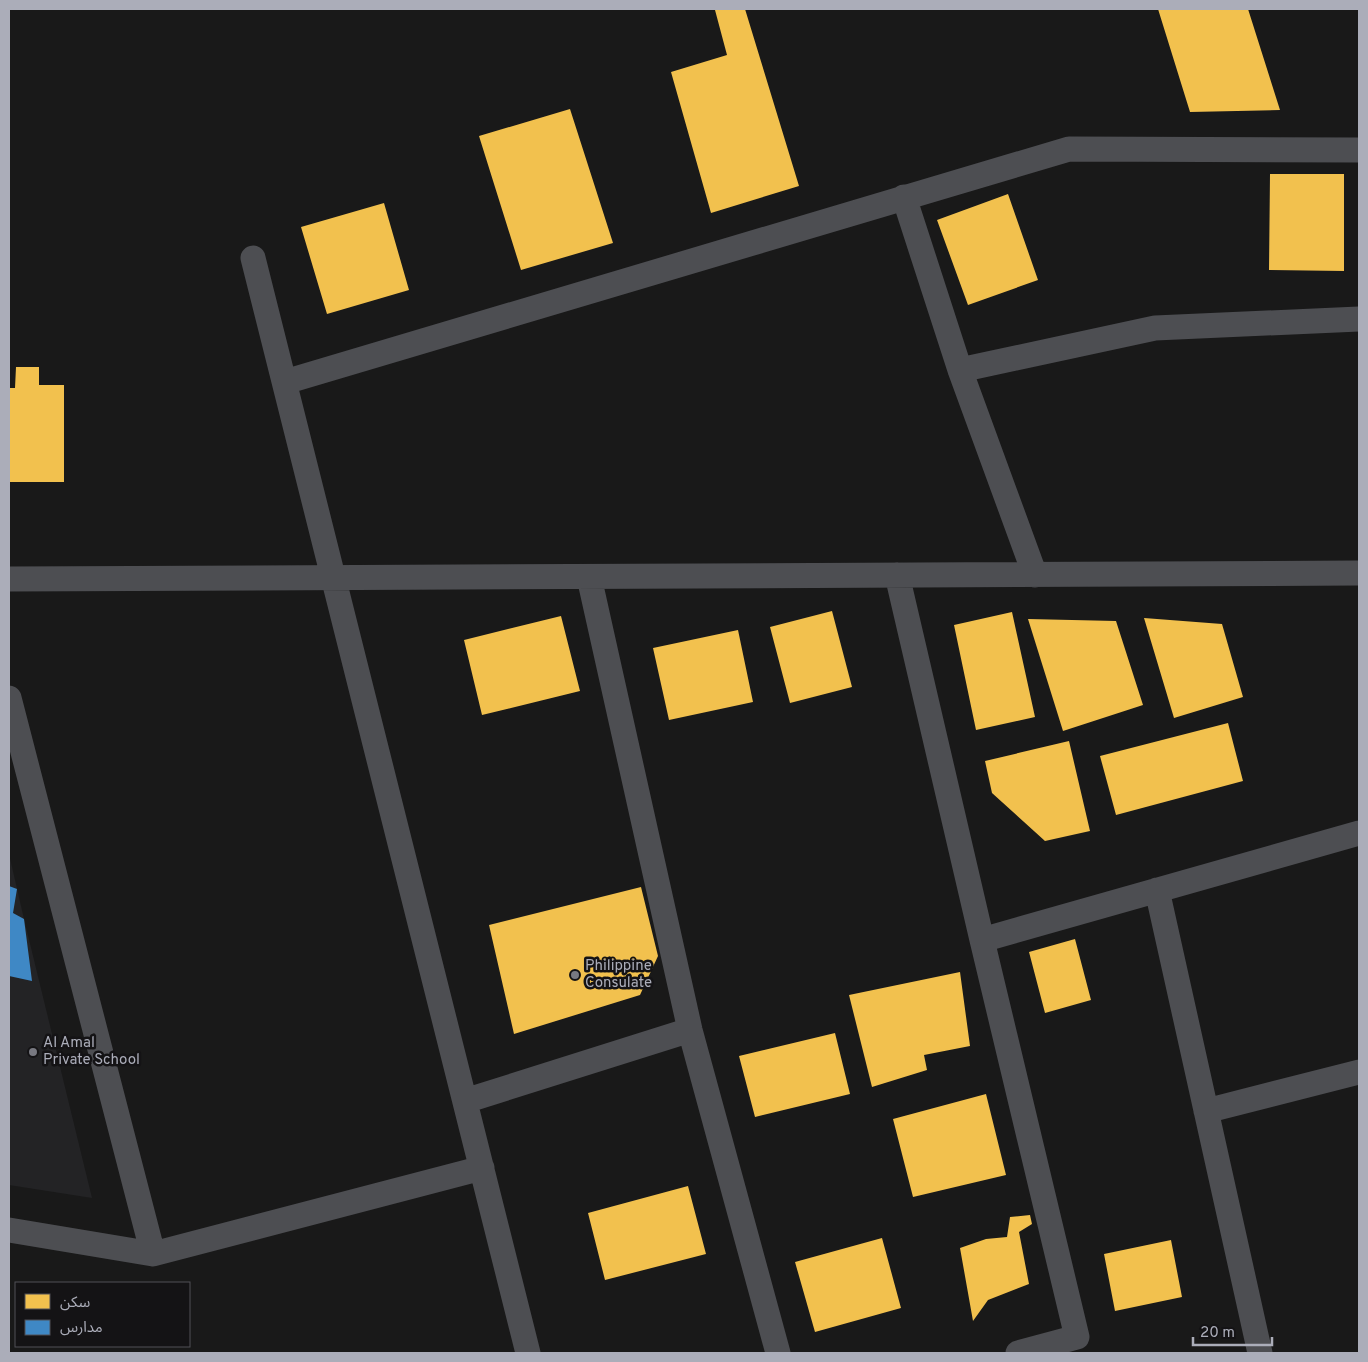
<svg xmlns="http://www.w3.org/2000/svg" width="1368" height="1362" font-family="Overpass,'Noto Sans Arabic',sans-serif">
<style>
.built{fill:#232325}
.homes{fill:#f2c14e}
.schools{fill:#3f88c5}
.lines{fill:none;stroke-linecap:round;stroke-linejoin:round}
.minor{stroke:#4d4e52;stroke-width:25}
.poi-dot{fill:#787981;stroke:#141315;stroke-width:2}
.labels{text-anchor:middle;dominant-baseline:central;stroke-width:5;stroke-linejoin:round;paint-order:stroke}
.poi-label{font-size:15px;fill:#abadb9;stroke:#141315;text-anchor:start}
</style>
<rect width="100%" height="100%" fill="#191919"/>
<!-- built -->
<path class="built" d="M9,854l15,65 68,279 -83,-13z"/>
<!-- homes -->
<path class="homes" d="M721,9h24l54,177 -88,27 -40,-141 56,-17 -12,-45z
M1158,9h90l32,101 -90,2z
M570,109l43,134 -92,27 -42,-134z
M1270,174h74v97l-75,-1z
M1008,194l30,86 -70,25 -31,-85z
M384,203l25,87 -82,24 -26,-87z
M16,367h23v18h25v97h-55v-94h6z
M832,611l20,76 -62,16 -20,-76z
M1012,612l23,105 -59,13 -22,-105z
M561,616l19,75 -98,24 -18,-75z
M1144,618l78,6 21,73 -69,21z
M1028,619l88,2 27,84 -80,26z
M738,630l15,72 -84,18 -16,-72z
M1228,723l15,58 -127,34 -16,-59z
M1069,741l21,90 -45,10 -53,-48 -7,-32z
M641,887l17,69 -18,39 -126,39 -25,-109z
M1075,939l16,61 -46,13 -16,-61z
M960,972l10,74 -46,9 3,15 -55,17 -23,-92z
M835,1033l15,61 -95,23 -16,-61z
M986,1094l20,81 -93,22 -20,-78z
M688,1186l18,68 -101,26 -17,-67z
M1030,1215l2,9 -13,8 10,52 -41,16 -15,21 -13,-73 26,-9 21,-2 3,-20z
M882,1238l19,70 -86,24 -20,-70z
M1171,1240l11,57 -67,14 -11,-57z"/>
<!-- schools -->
<path class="schools" d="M9,886l8,3 -4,24 11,6 8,62 -23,-5z"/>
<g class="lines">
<!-- minor -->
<path class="minor" d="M904,197l56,173 75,205
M253,258l275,1095
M960,370l195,-42 204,-9
M285,382l784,-233 290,1
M897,575l85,365 95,397 -59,16
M589,577l101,453 88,323
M9,579l1350,-6
M9,698l144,556
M1157,890l103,463
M982,940l377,-107
M465,1101l225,-71
M1206,1111l153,-39
M9,1230l144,24 329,-86"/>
</g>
<!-- markers -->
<g class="poi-dot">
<circle cx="575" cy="975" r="5"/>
<circle cx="33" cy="1052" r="5"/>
</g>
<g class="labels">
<!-- poi labels -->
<g class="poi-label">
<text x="585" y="966">Philippine<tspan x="585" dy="17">Consulate</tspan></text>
<text x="43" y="1043">Al Amal<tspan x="43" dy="17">Private School</tspan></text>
</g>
</g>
<!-- border -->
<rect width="1368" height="1362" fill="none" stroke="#abadb9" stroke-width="20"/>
<!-- legend -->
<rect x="15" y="1282" width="175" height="65" fill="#141315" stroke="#505157"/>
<rect x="25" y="1294" width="25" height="15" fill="#f2c14e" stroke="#505157"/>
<text x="60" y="1307" font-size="15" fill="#abadb9">سكن</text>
<rect x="25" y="1320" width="25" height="15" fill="#3f88c5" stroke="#505157"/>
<text x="60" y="1332" font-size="15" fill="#abadb9">مدارس</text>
<!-- scale -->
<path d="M1193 1337v8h79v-8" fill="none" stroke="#abadb9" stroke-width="2.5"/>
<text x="1200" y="1337" font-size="15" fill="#abadb9" stroke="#141315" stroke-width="4" paint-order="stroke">20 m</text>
</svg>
